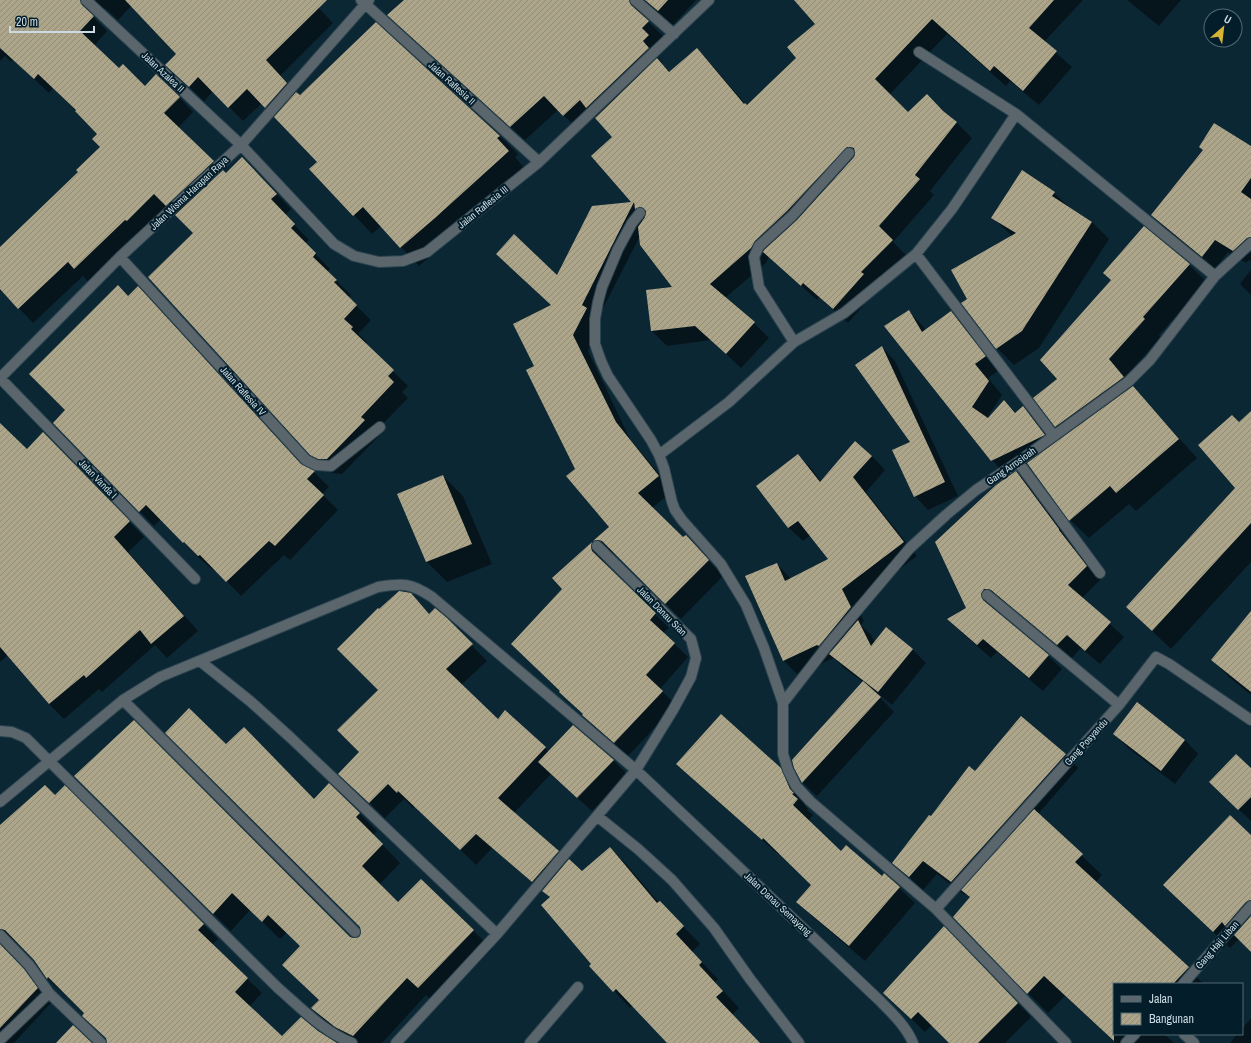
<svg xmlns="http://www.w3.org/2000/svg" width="1251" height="1043" font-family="'Archivo Narrow',sans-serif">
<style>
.shadow{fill:#0007}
.building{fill:url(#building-hatch)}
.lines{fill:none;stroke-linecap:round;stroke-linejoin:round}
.minor-casing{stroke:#2b4450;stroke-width:12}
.minor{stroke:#5a666c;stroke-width:10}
.labels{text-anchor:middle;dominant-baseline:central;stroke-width:4;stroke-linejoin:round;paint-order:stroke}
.street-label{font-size:10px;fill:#ccdbe3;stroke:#031e2a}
</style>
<defs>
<pattern id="building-hatch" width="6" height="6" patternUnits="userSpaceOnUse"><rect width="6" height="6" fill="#ada589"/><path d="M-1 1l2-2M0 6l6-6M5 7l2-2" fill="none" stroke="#918c78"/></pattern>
</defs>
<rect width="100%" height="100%" fill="#0c2734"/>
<!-- shadow -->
<path class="shadow" d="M0,0h311l22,23 -53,53 20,20 76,-73 124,113 18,18 -3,3 11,13 -72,66 -35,30 -38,-40 -9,8 -18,-19 -43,-46 7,-7 -56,-59 -19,18 -30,-30 -9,10 -23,-22 -4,-25 -45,-49 -14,15 -12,-11 -4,-1 -6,2 -2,4v4l13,13 -13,15 25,24 26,17 34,10 14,15 -15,16 48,46 31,-1 34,36 -6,6 24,25 -4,3 25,26 -3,3 24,23 -3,3 23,22 -13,14 9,8 -2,2 43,42 -6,6 6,6 -33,34 4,4 -37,38 -9,-1 -7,-4 -15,-15 -117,-221 -25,-26 -80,76 -6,-7 -50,47 -33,-35v-40l80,-76 21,-25 -2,-13 -46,-46 -4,5 -36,-34 -2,3 -6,-6 -5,5z
M405,0h291l-23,25 -19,-16 -6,-1 -4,2 -1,7 20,19 -7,7 6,7 -6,6 7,7 -1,1 8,8 27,-22 15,15 35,41 50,-48 20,-33 -22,-25h288l-39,42 28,25 -33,38 -29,-24 -4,5 -59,-52 -58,61 19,18 39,2 10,8 15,15 -42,53 4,4 -41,47 14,14 -59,67 -29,-26 -2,3 -48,-43 -3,6 -41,35 29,25 15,15 -28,30 -30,-28 -44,6 -15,-15 22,-43 -34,-52 -43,84 4,4 -13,27 42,88 43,52 -21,17 31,31 3,-3 37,40 -42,43 -63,-63 -4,-2 -5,1 -14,-14 15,-14 -34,-57 -41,-104 17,-60 5,-30 76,-73 -19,-66 -20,-23 -16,15 -20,-19 -33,30 -122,-110z
M1127,0h54l-22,26z
M1251,147v115l-2,-2 -3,3 -18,-11 -13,17 -50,-41 -13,-13z
M1054,193l17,16 21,13 17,17 -70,109 -25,17 -17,-17 -28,-49 43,-63 -19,-18z
M1189,265l18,17 -48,53 2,2 -36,40 16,18h-1l57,63 -61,53 -7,-7 -40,34 -19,-18 -42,-57 -23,11 -13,-14 -84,-149 14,14 4,6 25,-19 13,14 34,45 -10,7 14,17 -17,26 19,-19 12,11 7,-5 14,13 18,24 11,-9 -10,-10 -21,-28z
M1251,270v25l-11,-11z
M882,347l13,14 63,135 -30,14 -13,-14 -3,-54z
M1251,412v150l-80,87 -44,-42 109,-119 3,-65z
M54,423l249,43 11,6 15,15 -7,7 16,16 -48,50 -6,-5 -43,41 -26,-27 -2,1 -15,-13 -37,-38 -7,7z
M0,425l27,26 31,-3 86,89 -16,15 70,79 -31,27 -12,-13 -53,47 -3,-3 -35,30 -15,-15 -41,-49 -8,7z
M798,455l14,14 9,13 51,-26 13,14 -19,22 51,64 -62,47 9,18 -3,4 10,10 4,8 37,6 14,14 -34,42 -14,-11v1l16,17 -77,84 -14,-13 -8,-16 68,-85 -19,-14 -10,-10 -37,16 -14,-14 -6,-96 14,15 38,-19 -18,-25 -8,6 -14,-13 -32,-42z
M1016,472l14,14 42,57 -1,1 5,5 -2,1 13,13 13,17 -18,18 42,39 -24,27 -19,-16 -9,10 -66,-55 -4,-1h-4l-4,6 1,3 53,45 14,13 -19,22 -46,-39 -6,6 -29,-25 -13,-14 18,-11z
M443,476l20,20 29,68 -45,18 -20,-20 -28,-67z
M592,543l13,14 -1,5 2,3 63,63 -6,5 25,24 -28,32 16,16 -48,51 -31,-27 -14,-14 1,-1 -20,-125 -11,-11z
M410,594l20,21 16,4 41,42 -26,24 37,35 7,-8 44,40 64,8 14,14 -35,37 -41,-37 -37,39 54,48 14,11 28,-24 17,17 32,38 1,-1 40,42 -8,8 26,27 -3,3 24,26 -7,7 28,28h-92l-35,-38 -3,3 -16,-17 -22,-27 -41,-66 -59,-50 -16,17 -61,-59 -2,2 -9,-9 -19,19 -30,-29 6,-37z
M1251,612v83l-22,-18 -17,-17z
M1114,734l71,6 13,14 -23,30 -47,-36z
M226,745l88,55 45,13 18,18 -4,4 27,28 -21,22 19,18 23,-23 71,69 -56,56 -10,-10 -44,48h-30l-22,-17 -18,-18 8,-8 -37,-35 19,-19 -15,-14 -7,7 -30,-29 -19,21 -156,-155 275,161 8,2 4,-5 -2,-7z
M1065,754l13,14 -40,46 64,61 -6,7 108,102h-90v50h50l10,9h-58l-51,-47 -17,17 -20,-20 -57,-95 -4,-4 -2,1 -28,-21 -14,16 -30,-28 38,-45 44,-45z
M678,764l102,5 16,16 9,21 3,3 -1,1 6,5 -5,6 33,31 41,25 2,-3 31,29 -50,58 -52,-44 -15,-16 14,-16 -33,-33 -1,2 -85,-75z
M1251,770v51l-27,-26z
M64,787l154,152 -6,6 50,48 -13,14 33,31 46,1 7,4h-224l-25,-30 -23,-22 -1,1 -15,-14 -13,-18 -17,-17 -7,2 -2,4 1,6 29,30 13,18 -37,40h-7l-7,-6v-210l55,-31z
M1251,836v115l-12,-12 -9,9 -49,-46z
M957,941l74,76 -26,26h-55l-18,-18 -7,7 -27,-26z
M1251,1018v25h-21l7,-9h5v-5z"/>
<!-- building -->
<path class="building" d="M0,0h80l2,5 12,11 -14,15 39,37 4,-4 22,22 11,-12 24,23 -16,16 50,48 -48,45 -12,-12 -27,27 -2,-1 -51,49 -6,-7 -50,47 -18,-20v-42l78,-75 -2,-2 24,-23 -8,-8 5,-5 -22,-23 1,-1 -38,-36 -4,5 -34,-31z
M125,0h202l-61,60 21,23 -22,25 -18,-19 -19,19 -30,-31 -9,10 -24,-22 11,-11z
M404,0h225l2,5 18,16 -7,7 7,7 -6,6 6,7 -63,60 -6,-8 -17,16 -19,-20 -34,31 -123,-112z
M645,0h23l-10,11z
M794,0h260l-25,28 28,23 -34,40 -29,-25 -4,5 -58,-52 -57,60 33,33 19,-18 16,17 14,11 -42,53 5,4 -41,47 14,14 -32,32 3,2 -31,35 -30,-26 -2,3 -38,-34 1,-2 33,-30 57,-63 1,-3 -1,-6 -4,-1h-3l-60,64 -32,30 -4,7 -41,36 45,38 -29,32 -31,-28 -44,5 -5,-41 26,-3 -32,-42 -2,-18 7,-10 1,-6 -5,-4 -6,2 -1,-7 -52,103 5,3 -14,27 43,87 43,54 -21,17 45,44 3,-2 23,25 -44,44 -63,-63 -4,-1 -5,1 16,-14 -43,-51 9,-7 -49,-99 8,-4 -21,-42 38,-19 -55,-51 18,-20 43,41 35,-69 39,-4 -40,-46 21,-19 -17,-19 62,-60 12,14 28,-24 47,56 1,-1 2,2 49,-47 -9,-11 28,-23z
M376,22l124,114 -3,2 12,13 -74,67 -35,30 -37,-41 -10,9 -44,-47 8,-7 -43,-45 22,-25 4,3z
M1214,123l37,23v32l-10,14 10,7v38l-4,1 -14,13 -18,-11 -13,17 -51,-42 52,-65 -4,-3z
M242,157l35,37 -6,5 24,25 -4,4 25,25 -3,4 24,23 -3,2 23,23 -13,14 9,8 -2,2 43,41 -6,6 6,6 -33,35 4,3 -38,39h-9l-8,-4 -162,-178 45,-44 -18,-18 48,-45 3,3z
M1022,170l33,22 -3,4 40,26 -70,109 -26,18 -35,-46 6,-4 -16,-29 65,-37 -25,-15z
M1144,226l46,38 -47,53 2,2 -36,40 15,18 -69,50 -22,-29 24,-19 -17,-19 71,-80 -8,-7z
M118,285l10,11 10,-10 163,178 14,7 -8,8 17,16 -49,51 -6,-5 -43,41 -26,-27 -2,1 -14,-14 -1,1 -37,-38 -7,7 -86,-89 12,-13 -36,-36z
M909,310l13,22 29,-21 35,45 -11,8 14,17 -17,26 16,11 16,-18 11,13 8,-7 22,29 -54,26 -107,-135z
M882,346l63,136 -31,15 -22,-47 18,-8 -55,-77z
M1133,386l46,53 -63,54 -6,-7 -41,35 -42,-58z
M1251,411v112l-99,108 -26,-24 109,-119 -37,-43 34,-30 7,7z
M0,423l27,26 16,-17 87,89 -16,16 70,79 -33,28 -11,-14 -54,48 -2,-3 -35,29 -49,-57z
M855,441l17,15 -19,21 51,65 -62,47 9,18 -32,39 -2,-1 -34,16 -38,-85 32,-13 8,18 43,-22 -30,-38 -10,7 -32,-42 42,-32 22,28z
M1016,471l43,58v1l28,36 -19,19 43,37 -26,29 -18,-16 -10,10 -66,-55 -3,-1h-4l-3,5 2,6 66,55 -20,23 -46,-39 -6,6 -30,-26 19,-11 -31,-66 61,-57z
M443,475l29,69 -46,18 -29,-68z
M592,542l-1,5 1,4 64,62 -6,7 25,23 -29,32 17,16 -49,52 -32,-28 1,-1 -24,-22 1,-1 -49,-47 51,-55 -10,-11z
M399,591l12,2 18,21 6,-6 12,10 26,26 -27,25 52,50 7,-9 41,37 -48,51 61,53 -27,31 -56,-48 -16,16 -62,-59 -1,2 -9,-9 -19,19 -31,-29 21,-22 -22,-22 41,-40 -41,-41 41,-41 1,1z
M1251,611v81l-40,-32z
M858,620l13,26 15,-19 27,22 -35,43 -49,-38z
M863,681l18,16 -79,86 -8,-15 -2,-8z
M1137,702l48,38 -24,31 -48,-37z
M189,708l37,36 18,-17 70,72 15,-16 31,30 -4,4 27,27 -21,22 36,36 23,-23 53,51 -56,58 -11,-10 -54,58 -18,-9 -24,-19 8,-8 -37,-35 18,-19 -32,-31 -6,7 -30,-29 -19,21 -139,-138 60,-56 216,217 4,1 5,-1 2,-4 -1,-6 -195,-194z
M721,714l60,54 9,21 4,4 -2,1 6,5 -5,6 48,46 5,-6 36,31 2,-3 16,14 -51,59 -53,-44 15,-17 -48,-47 -1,2 -86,-76z
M1021,716l45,38 -115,128 -28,-21 -14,16 -17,-14 37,-48 2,1 38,-50 6,5z
M573,725l41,35 -37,38 -39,-36z
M1236,754l15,14v29l-13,13 -29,-28z
M45,785l10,10 10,-10 139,139 -6,6 50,48 -13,14 47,44 19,-19 17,14 19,12h-230l-1,-5 -24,-22 2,-3 -36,-36 -1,2 -13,-19 -29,-30 -5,-1v-104z
M1034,809l49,45 -8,8 114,105 -16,17h-59v57l-70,-65 -17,18 -74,-77 17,-20 -9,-7z
M1230,815l21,20v65l-5,2 -21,24 -3,-4 -9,10 -50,-47z
M610,847l47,56 3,-2 24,25 -8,8 26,28 -3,3 24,26 -7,6 44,46h-93l-51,-54 -3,3 -24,-26 2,-2 -50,-59 9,-8 -8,-6 27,-32 13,12z
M1251,916v36l-17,-17z
M944,926l74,77 -40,40h-29l-31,-31 -7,7 -28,-26z
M0,944l24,25 14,19 -38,40z
M73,1025l19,18h-36z"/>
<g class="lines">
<!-- minor casing -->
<g class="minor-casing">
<path id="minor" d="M86,0l155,145 93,99 20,12 25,6 24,-1 24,-9 112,-90 170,-162
M361,0l178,162
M635,0l39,34
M1016,114l199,162
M640,213l-8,10 -14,26 -16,38 -4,15 -3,17v25l6,17 7,15 43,64 8,15 5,13 8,34 3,8 7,10 39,44 25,41 18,43 19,55v51l5,16 8,16 14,15 126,108 130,134
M916,254l138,182
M120,257l186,203 10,5 15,1 49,-39
M794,342l-35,-55 -5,-30 5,-11 33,-30 57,-63
M659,455l70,-53 65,-60 50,-29 72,-59 36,-45 64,-95 -97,-62
M1018,462l82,111
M195,579l-195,-201 120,-121 121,-112 128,-145
M987,595l132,110
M200,661l50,40 41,37 206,196
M783,703l45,-58 82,-97 36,-33 30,-25 42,-28 110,-80 22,-22 65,-84 36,-33
M0,731l12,1 14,6 252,250c23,20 46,44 74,55
M0,802l123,-102
M597,816l41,33 34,31 42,48 36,51 49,64
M936,909l183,-204 37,-48 13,7 82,56
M355,932l-232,-232 37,-23 218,-90c25,-4 33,-4 54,10l204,173 242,229c13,13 28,27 35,44
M0,935l29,30 20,28 52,50
M1183,984l68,-78
M1184,1034l10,9
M0,1040l49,-47
M396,1043l101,-109 139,-164 37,-60 18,-33 5,-19 -5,-19 -94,-93
M530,1043l48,-56
M1126,1043l9,-9"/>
</g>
<!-- minor -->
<use href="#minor" class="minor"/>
</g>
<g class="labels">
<!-- street labels -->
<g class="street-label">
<text transform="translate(163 72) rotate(43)">Jalan Azalea II</text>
<text transform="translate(452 83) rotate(42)">Jalan Raflesia II</text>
<text transform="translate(189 193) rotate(-43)">Jalan Wisma Harapan Raya</text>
<text transform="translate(483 207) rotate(-39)">Jalan Raflesia III</text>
<text transform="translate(243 391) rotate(48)">Jalan Raflesia IV</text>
<text transform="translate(1011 466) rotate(-35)">Gang Arrosioah</text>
<text transform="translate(98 479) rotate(46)">Jalan Vanda I</text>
<text transform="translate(662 611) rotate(45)">Jalan Danau Sian</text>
<text transform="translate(1086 742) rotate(-48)">Gang Posyandu</text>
<text transform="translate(778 904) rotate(43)">Jalan Danau Semayang</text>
<text transform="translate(1217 945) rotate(-49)">Gang Haji Liban</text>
</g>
</g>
<!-- legend -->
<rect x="1113" y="983" width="130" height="52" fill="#031e2a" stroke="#536a74"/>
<rect x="1121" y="996" width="20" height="6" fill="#5a666c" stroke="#536a74"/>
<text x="1149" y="1003" font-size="12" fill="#ccdbe3">Jalan</text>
<rect x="1121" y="1013" width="20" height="12" fill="url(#building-hatch)" stroke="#536a74"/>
<text x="1149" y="1023" font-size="12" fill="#ccdbe3">Bangunan</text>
<!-- north arrow -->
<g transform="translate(1223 28) rotate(28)"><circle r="19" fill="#031e2a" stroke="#536a74"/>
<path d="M0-3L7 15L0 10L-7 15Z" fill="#d6b534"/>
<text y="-6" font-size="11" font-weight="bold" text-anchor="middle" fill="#ccdbe3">U</text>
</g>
<!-- scale -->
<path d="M10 26v6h84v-6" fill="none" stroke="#ccdbe3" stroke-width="2"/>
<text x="16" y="26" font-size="12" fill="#ccdbe3" stroke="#031e2a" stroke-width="3" paint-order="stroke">20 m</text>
</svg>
